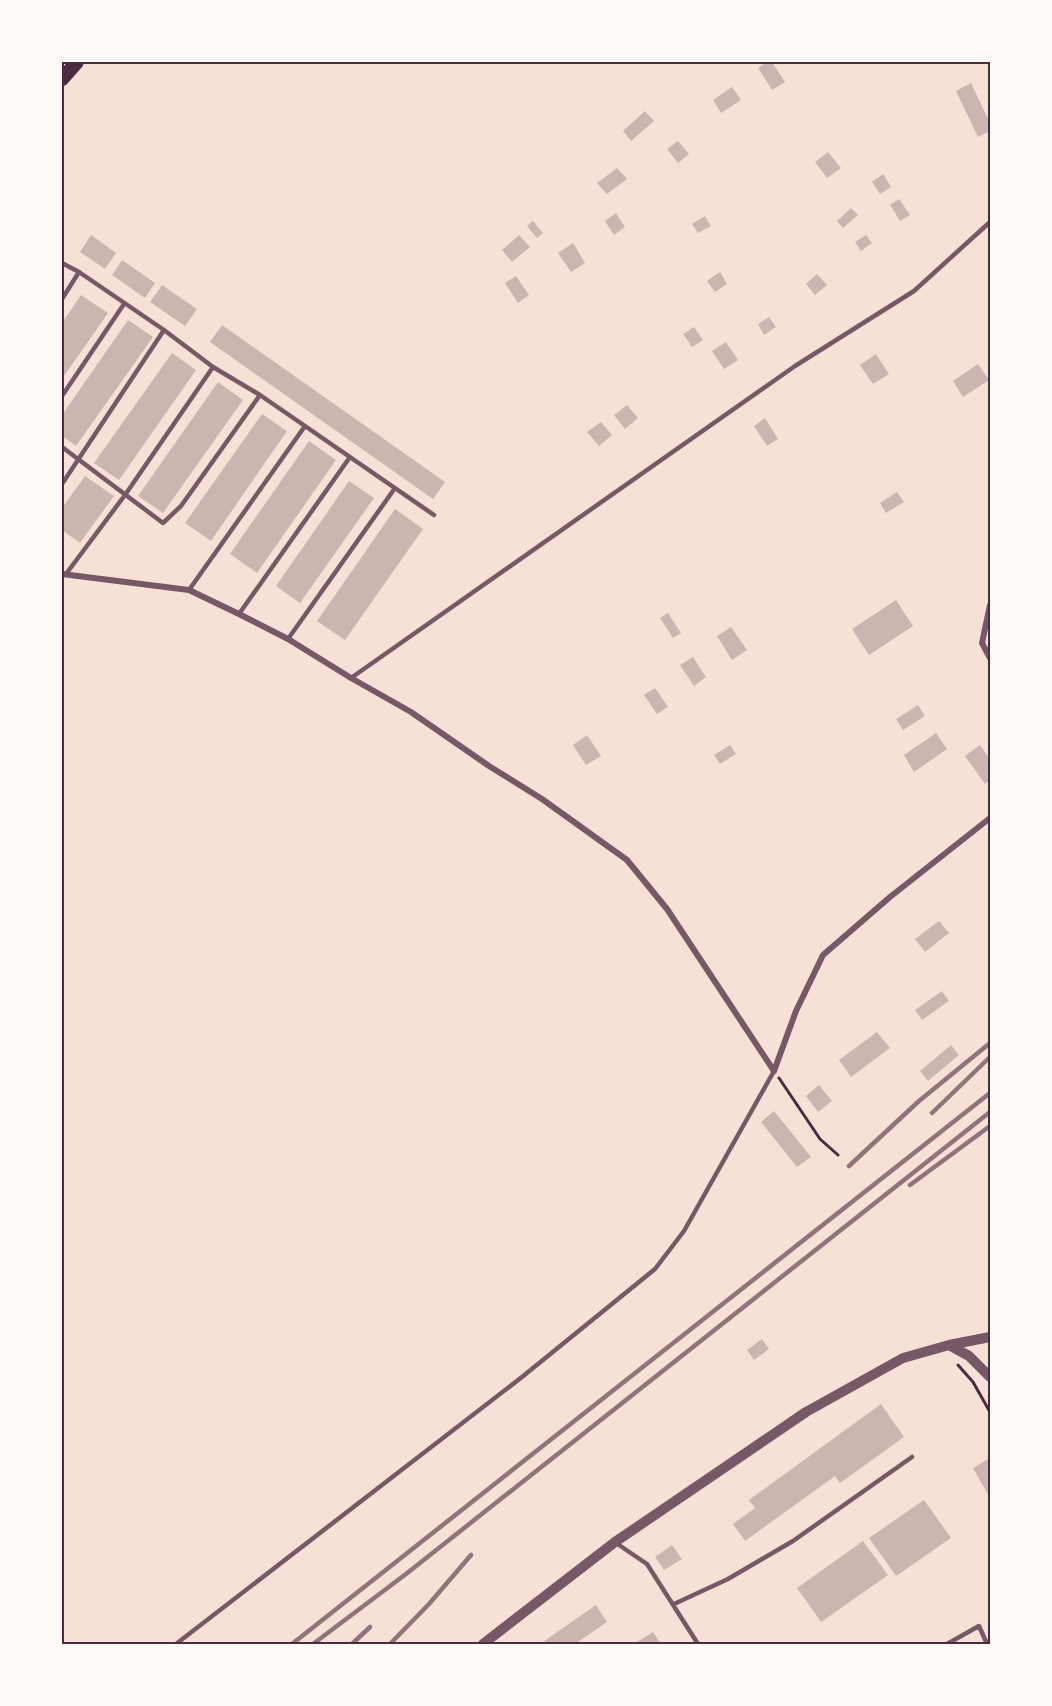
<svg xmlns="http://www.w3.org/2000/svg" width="1052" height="1706" font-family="Commissioner,sans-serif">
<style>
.building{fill:#ccb4b1}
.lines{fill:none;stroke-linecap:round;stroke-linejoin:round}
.path{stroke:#4a2c40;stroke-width:3}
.service{stroke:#755966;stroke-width:4.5}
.minor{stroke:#755966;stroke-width:6}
.tertiary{stroke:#755966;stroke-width:10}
.trunk{stroke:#4a2c40;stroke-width:14}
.rail{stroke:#8f747c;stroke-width:4.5}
.neatline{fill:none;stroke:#4a2c40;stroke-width:2}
</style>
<rect width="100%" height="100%" fill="#f7e1d7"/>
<!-- building -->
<path class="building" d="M767,62h5l13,20 -13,8 -14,-22z
M971,83l19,40v8l-12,6 -22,-46z
M732,87l9,13 -20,13 -8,-13z
M645,111l9,10 -23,20 -8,-10z
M678,141l11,13 -11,9 -11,-14z
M828,152l13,16 -14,10 -12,-16z
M617,168l10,11 -20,15 -10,-11z
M883,174l8,13 -11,7 -8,-12z
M899,199l11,16 -10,6 -10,-16z
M851,208l7,7 -15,13 -6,-7z
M616,213l9,14 -11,8 -9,-14z
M705,216l6,10 -13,7 -6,-9z
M533,221l10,12 -6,5 -10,-12z
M91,235l25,18 -11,16 -25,-17z
M519,235l11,12 -18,15 -10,-12z
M866,235l6,8 -11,8 -6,-9z
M573,243l12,20 -14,9 -13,-19z
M122,260l33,23 -10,15 -33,-23z
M720,272l7,12 -12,8 -8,-11z
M817,274l10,11 -12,10 -9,-11z
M516,276l13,19 -11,8 -13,-20z
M162,285l35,24 -12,17 -35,-24z
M81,295l27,18 -46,66v-56z
M769,317l7,10 -12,8 -6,-11z
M128,320l25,17 -77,109 -14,-10v-21z
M222,325l223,157 -12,17 -223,-157z
M694,327l9,13 -11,7 -9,-13z
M726,342l12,18 -14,9 -12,-18z
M172,353l24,17 -77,110 -25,-17z
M876,354l13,20 -16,10 -13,-19z
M978,364l11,16 -26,17 -10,-16z
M218,382l25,18 -80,113 -25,-17z
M627,405l11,13 -13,11 -11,-14z
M262,414l25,17 -76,110 -26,-18z
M765,418l13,21 -11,7 -13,-20z
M601,422l11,13 -13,11 -12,-14z
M309,441l27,19 -79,113 -27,-19z
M85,476l29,20 -34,47 -18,-13v-22z
M349,481l25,17 -74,105 -24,-17z
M897,492l7,10 -18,11 -6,-10z
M395,509l28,20 -78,111 -28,-19z
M896,600l17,26 -44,29 -17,-26z
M668,613l13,20 -8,5 -13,-20z
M731,627l16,23 -15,10 -15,-24z
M693,657l13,20 -12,9 -14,-21z
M655,688l13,19 -11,7 -13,-19z
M918,705l7,11 -22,14 -7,-11z
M936,733l11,16 -33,23 -10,-17z
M587,735l14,21 -15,9 -13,-20z
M730,745l6,9 -16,10 -6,-9z
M980,745l10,14v21l-5,4 -20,-28z
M939,921l10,12 -24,19 -10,-13z
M942,991l7,10 -27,19 -7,-10z
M877,1032l13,16 -39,29 -12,-17z
M951,1045l8,10 -31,26 -8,-10z
M819,1085l13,16 -14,11 -12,-16z
M774,1111l37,46 -14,10 -36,-45z
M762,1339l7,10 -15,11 -7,-10z
M881,1404l23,33 -64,46 -5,-7 -90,65 -12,-17 22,-16 -6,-8z
M990,1458v40l-17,-30z
M924,1500l27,38 -55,38 -27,-38z
M863,1541l25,34 -67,47 -24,-34z
M672,1545l10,14 -18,11 -9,-13z
M596,1605l11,17 -32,22h-35z
M653,1632l8,12h-27z"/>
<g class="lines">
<!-- path -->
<path class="path" d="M779,1078l41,61 18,16
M958,1365l15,17 17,30"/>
<!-- service -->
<path class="service" d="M62,263l17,9 85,58 49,37 47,28 174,120
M62,299l17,-27
M62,396l62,-92
M62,447l101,76 18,-17 79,-111
M62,484l102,-154
M66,574l59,-79 88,-128
M189,590l116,-164
M239,614l111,-157
M288,639l107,-151
M351,678l444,-312 119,-75 76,-69
M616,1543l31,21 51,80
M674,1604l54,-25 65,-38 119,-84
M176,1644l346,-267 133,-108 29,-38 90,-160
M947,1644l32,-18 8,18"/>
<!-- minor -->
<path class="minor" d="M62,574l127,16 50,24 49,25 63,39 60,34 78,54 53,33 85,61 40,49 107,162
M990,605l-8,38 8,15
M774,1071l22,-60 27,-56 67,-58 100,-79"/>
<!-- tertiary -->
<path class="tertiary" d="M949,1345l20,11 21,21
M483,1644l132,-102 191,-130 97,-54 46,-13 41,-8"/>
<!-- trunk -->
<path class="trunk" d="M62,79l15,-17"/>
<!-- rail -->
<path class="rail" d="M932,1113l58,-56
M849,1166l70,-65 71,-58
M910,1185l80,-59
M292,1644l698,-551
M313,1644l93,-70 584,-462
M352,1644l18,-17
M390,1644l39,-40 42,-49"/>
</g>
<!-- border -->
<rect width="1052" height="1706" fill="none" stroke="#fffaf5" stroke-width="126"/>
<rect x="63" y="63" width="926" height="1580" class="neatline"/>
</svg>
